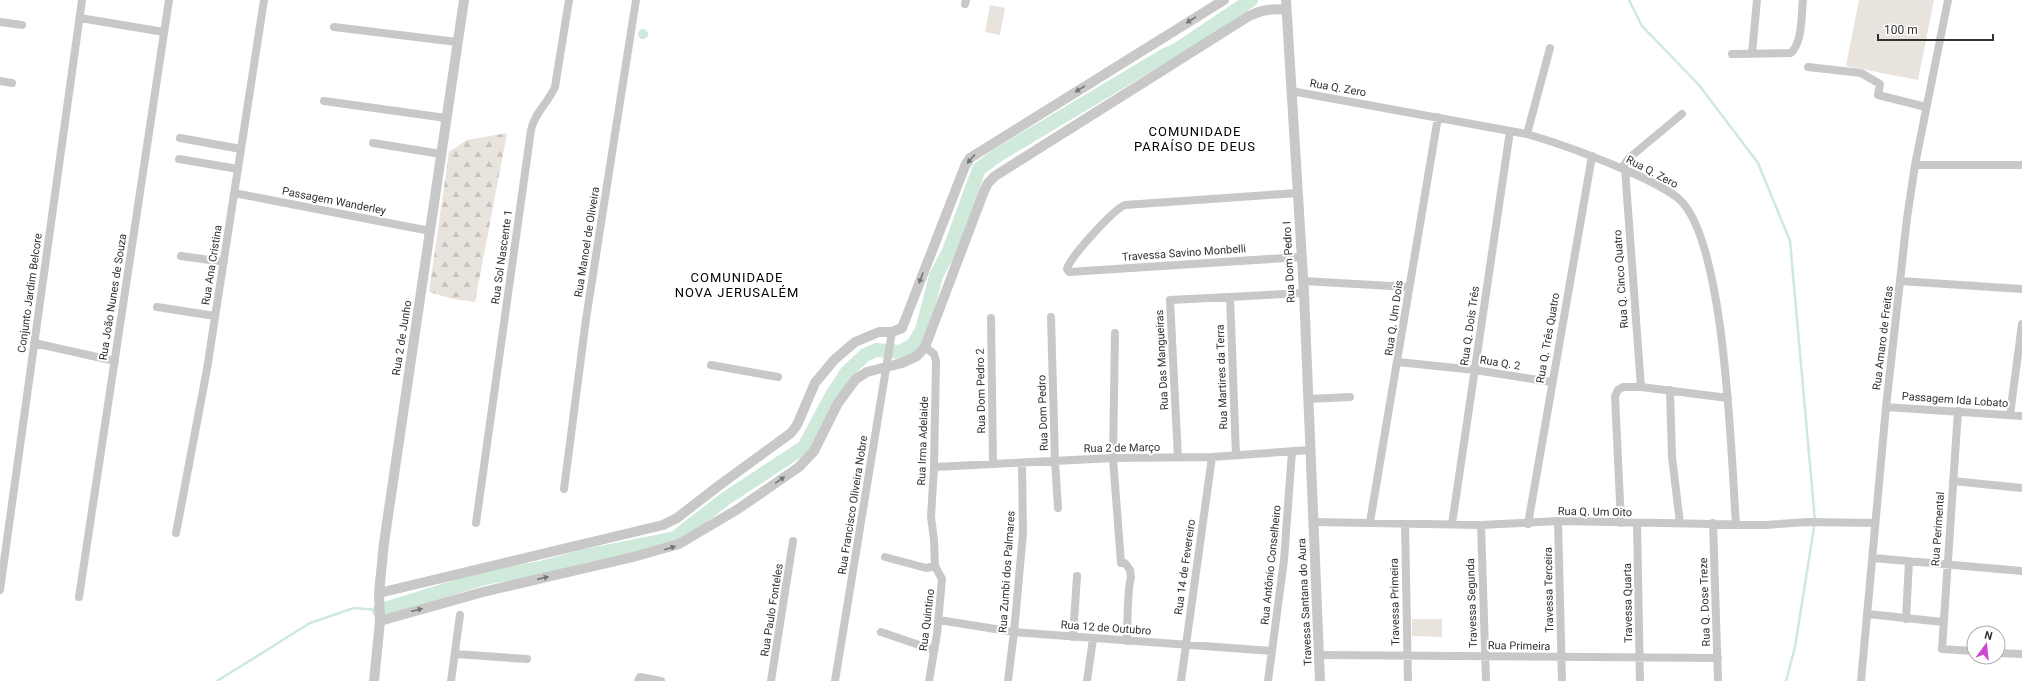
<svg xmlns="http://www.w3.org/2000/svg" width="2022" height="681" font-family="Roboto,sans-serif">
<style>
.forest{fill:url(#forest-firs)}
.garden{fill:#e9e3de}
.water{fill:url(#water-ripples)}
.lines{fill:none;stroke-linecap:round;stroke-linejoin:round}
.stream{stroke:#cfe9da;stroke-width:2.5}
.river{stroke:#cfe9da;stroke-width:14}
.minor{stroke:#c8c8c8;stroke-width:8}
.tertiary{stroke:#c8c8c8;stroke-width:10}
.oneway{fill:#757575}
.labels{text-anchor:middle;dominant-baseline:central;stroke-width:4;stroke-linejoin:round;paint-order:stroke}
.street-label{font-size:11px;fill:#313131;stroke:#fff}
.quarter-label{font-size:13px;letter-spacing:1px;fill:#000;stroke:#fff}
</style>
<defs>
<pattern id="forest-firs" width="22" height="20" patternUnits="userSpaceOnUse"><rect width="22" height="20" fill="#e9e3de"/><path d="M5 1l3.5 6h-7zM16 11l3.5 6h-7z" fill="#c8c3bf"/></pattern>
<pattern id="water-ripples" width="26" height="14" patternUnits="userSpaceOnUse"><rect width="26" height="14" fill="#cfe9da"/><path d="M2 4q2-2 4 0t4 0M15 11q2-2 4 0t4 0" fill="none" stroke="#b2c8bc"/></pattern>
</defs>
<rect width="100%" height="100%" fill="#fff"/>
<!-- forest -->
<path class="forest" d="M507,133l-32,169 -22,-3 -24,-7 20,-140 18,-12z"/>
<!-- garden -->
<path class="garden" d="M1859,0h75l-16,80 -72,-14z
M990,5l15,3 -5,27 -15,-3z
M1412,619h30v18l-30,-1z"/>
<!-- water -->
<path class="water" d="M638 34a5 5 0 1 1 10 0a5 5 0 1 1-10 0Z"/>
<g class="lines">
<!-- stream -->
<path class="stream" d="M1629,0l13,26 57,59 59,78 32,78 25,280 -20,126 -9,34
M217,681l93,-58 44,-15 23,2"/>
<!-- river -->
<path class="river" d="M379,611l105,-33 57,-10 44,-12 90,-18 50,-39 79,-52 28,-52 15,-23 18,-17 11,-5 24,2 13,-7 9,-15 14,-54 13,-25 30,-82 19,-14 167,-100 13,-6 73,-49"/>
<!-- minor -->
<path class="minor" d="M965,4l1,-4
M80,18l84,14
M0,22l22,3
M334,27l123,15
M1732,54l59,-1c12,-12 10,-37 12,-53
M1752,54l5,-54
M1808,67l53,6 19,11 -2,11 48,12
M0,81l12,2
M1291,91l236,43c38,11 74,25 110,41 15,7 30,14 42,24 47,42 52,258 57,325
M324,101l122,17
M1527,134l23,-86
M180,138l61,11
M373,143l68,11
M179,159l59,10
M1915,165h107
M1622,168l7,-10 53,-44
M1625,169l16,218
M234,193l196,38
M1297,193l-172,12c-11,4 -55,52 -58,64l2,3 232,-15
M181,256l43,6
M1303,281l106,6
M1900,281l122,8
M1230,297l6,158
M157,307l58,9
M1051,317l4,144 3,47
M991,318l2,146
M1115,333l-2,125 8,105h4l5,7 1,8c-3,6 -4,51 -4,63
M34,343l81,18
M925,347l9,7 2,7 -2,106 -3,50 3,23 1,26 7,13 -5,55 -8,47
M1398,362l77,8 76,12
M711,365l67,12
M1670,390l2,67 8,66
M1308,399l42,-2
M1886,407l136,9
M1958,411l-16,238 32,2
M2010,415l12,-91
M1178,458l-8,-158 134,-7
M934,467l179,-9 99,-1 98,-7
M1953,481l69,7
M564,489l22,-170 50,-319
M1558,521l4,160
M1313,522l168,3 77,-4 207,4 43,-3 67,1
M1370,522l68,-405
M476,523l55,-393c4,-18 17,-27 24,-43l14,-87
M1621,523l-6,-127 3,-6 5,-3h18l87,11
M1713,523l5,158
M1405,524l3,157
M1452,524l58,-393
M1528,524l64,-368
M1637,524l3,157
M1481,525l5,156
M176,533l31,-164 57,-369
M885,557l41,11 9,-2
M1873,558l149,13
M0,590l82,-590
M79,597l90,-597
M1868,614l75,8
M1906,619l3,-58
M939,620l75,12 258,19
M881,632l53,18
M1073,637l4,-61
M1998,653l24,1
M455,654l72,5
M1319,655l399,3
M451,681l9,-66
M638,681l2,-4 21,4
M771,681l22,-140
M835,681l57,-349
M1008,681l6,-49 9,-99 -1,-69
M1087,681l6,-42
M1181,681l31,-224
M1268,681l16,-121 8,-109
M1861,681l25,-274 21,-189 8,-53 33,-165"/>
<!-- tertiary -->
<path class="tertiary" d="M1286,0l18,293 16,388
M379,593l284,-68 14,-7 44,-34 70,-51 6,-8 18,-42 19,-23 21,-18 24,-10h13l10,-4 63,-162 5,-8 254,-158
M380,621l103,-29 150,-35 46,-13 59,-35 61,-42 15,-16 24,-48 18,-24 11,-7 35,-9 15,-7 8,-9 59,-156 4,-8 7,-7 254,-160c13,-6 23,-8 37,-6
M374,681l6,-60 -1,-28 5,-50 80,-543"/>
</g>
<!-- one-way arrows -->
<defs><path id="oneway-solid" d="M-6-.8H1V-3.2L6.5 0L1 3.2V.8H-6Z"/></defs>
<g class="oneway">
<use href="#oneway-solid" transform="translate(1191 20) rotate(148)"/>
<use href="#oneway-solid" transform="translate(1080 89) rotate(148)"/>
<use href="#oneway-solid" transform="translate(971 159) rotate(131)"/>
<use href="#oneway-solid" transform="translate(921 278) rotate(111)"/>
<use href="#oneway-solid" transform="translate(780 480) rotate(-35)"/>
<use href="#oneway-solid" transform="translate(670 548) rotate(-17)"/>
<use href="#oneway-solid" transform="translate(543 578) rotate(-13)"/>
<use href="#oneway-solid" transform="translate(417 610) rotate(-15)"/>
</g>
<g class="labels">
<!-- street labels -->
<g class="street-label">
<text transform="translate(1338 88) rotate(10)">Rua Q. Zero</text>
<text transform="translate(1652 172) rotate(28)">Rua Q. Zero</text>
<text transform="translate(334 201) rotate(11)">Passagem Wanderley</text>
<text transform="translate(587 242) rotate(-81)">Rua Manoel de Oliveira</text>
<text transform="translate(1184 253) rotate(-4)">Travessa Savino Monbelli</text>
<text transform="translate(502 257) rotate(-82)">Rua Sol Nascente 1</text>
<text transform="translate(1289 262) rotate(-93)">Rua Dom Pedro I</text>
<text transform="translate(212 265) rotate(-81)">Rua Ana Cristina</text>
<text transform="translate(1621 279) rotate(-94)">Rua Q. Cinco Quatro</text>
<text transform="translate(30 293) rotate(-82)">Conjunto Jardim Belcore</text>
<text transform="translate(113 297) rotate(-81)">Rua João Nunes de Souza</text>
<text transform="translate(1394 318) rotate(-82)">Rua Q. Um Dois</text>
<text transform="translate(1470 326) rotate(-82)">Rua Q. Dois Três</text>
<text transform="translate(402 338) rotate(-81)">Rua 2 de Junho</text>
<text transform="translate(1548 338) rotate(-80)">Rua Q. Três Quatro</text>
<text transform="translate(1883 338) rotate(-83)">Rua Amaro de Freitas</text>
<text transform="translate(1162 360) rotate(-93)">Rua Das Mangueiras</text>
<text transform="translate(1500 363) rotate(9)">Rua Q. 2</text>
<text transform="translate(1222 377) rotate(-92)">Rua Martires da Terra</text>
<text transform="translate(981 391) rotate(-91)">Rua Dom Pedro 2</text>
<text transform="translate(1955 400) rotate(4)">Passagem Ida Lobato</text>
<text transform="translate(1043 413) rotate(-92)">Rua Dom Pedro</text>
<text transform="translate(923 441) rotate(-88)">Rua Irma Adelaide</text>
<text transform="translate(1122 448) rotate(-1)">Rua 2 de Março</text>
<text transform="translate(853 505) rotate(-81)">Rua Francisco Oliveira Nobre</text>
<text transform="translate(1595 512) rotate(1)">Rua Q. Um Oito</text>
<text transform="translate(1938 529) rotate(-86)">Rua Perimental</text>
<text transform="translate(1271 565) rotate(-84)">Rua Antônio Conselheiro</text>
<text transform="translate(1185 567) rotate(-82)">Rua 14 de Fevereiro</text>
<text transform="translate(1007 572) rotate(-86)">Rua Zumbi dos Palmares</text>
<text transform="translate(1549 590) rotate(-91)">Travessa Terceira</text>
<text transform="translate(1305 602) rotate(-93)">Travessa Santana do Aura</text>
<text transform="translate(1395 602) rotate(-91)">Travessa Primeira</text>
<text transform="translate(1705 602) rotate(-92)">Rua Q. Dose Treze</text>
<text transform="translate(1472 603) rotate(-92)">Travessa Segunda</text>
<text transform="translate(1628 603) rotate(-91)">Travessa Quarta</text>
<text transform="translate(772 610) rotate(-81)">Rua Paulo Fonteles</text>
<text transform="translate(927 620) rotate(-83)">Rua Quintino</text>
<text transform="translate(1106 628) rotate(4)">Rua 12 de Outubro</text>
<text transform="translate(1519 646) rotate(1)">Rua Primeira</text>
</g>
<!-- quarter labels -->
<g class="quarter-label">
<text x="1195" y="131">COMUNIDADE<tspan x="1195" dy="15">PARAÍSO DE DEUS</tspan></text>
<text x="737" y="277">COMUNIDADE<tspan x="737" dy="15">NOVA JERUSALÉM</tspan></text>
</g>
</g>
<!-- north arrow -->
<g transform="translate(1986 645) rotate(15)"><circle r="19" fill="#ffffff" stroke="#adadad"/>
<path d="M0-3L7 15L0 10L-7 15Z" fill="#cc49d1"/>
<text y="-6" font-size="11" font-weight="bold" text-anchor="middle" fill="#313131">N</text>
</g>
<!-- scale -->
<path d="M1878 34v6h115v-6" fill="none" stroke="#313131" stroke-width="2"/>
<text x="1884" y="34" font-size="12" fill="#313131" stroke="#ffffff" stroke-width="3" paint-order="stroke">100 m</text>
</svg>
